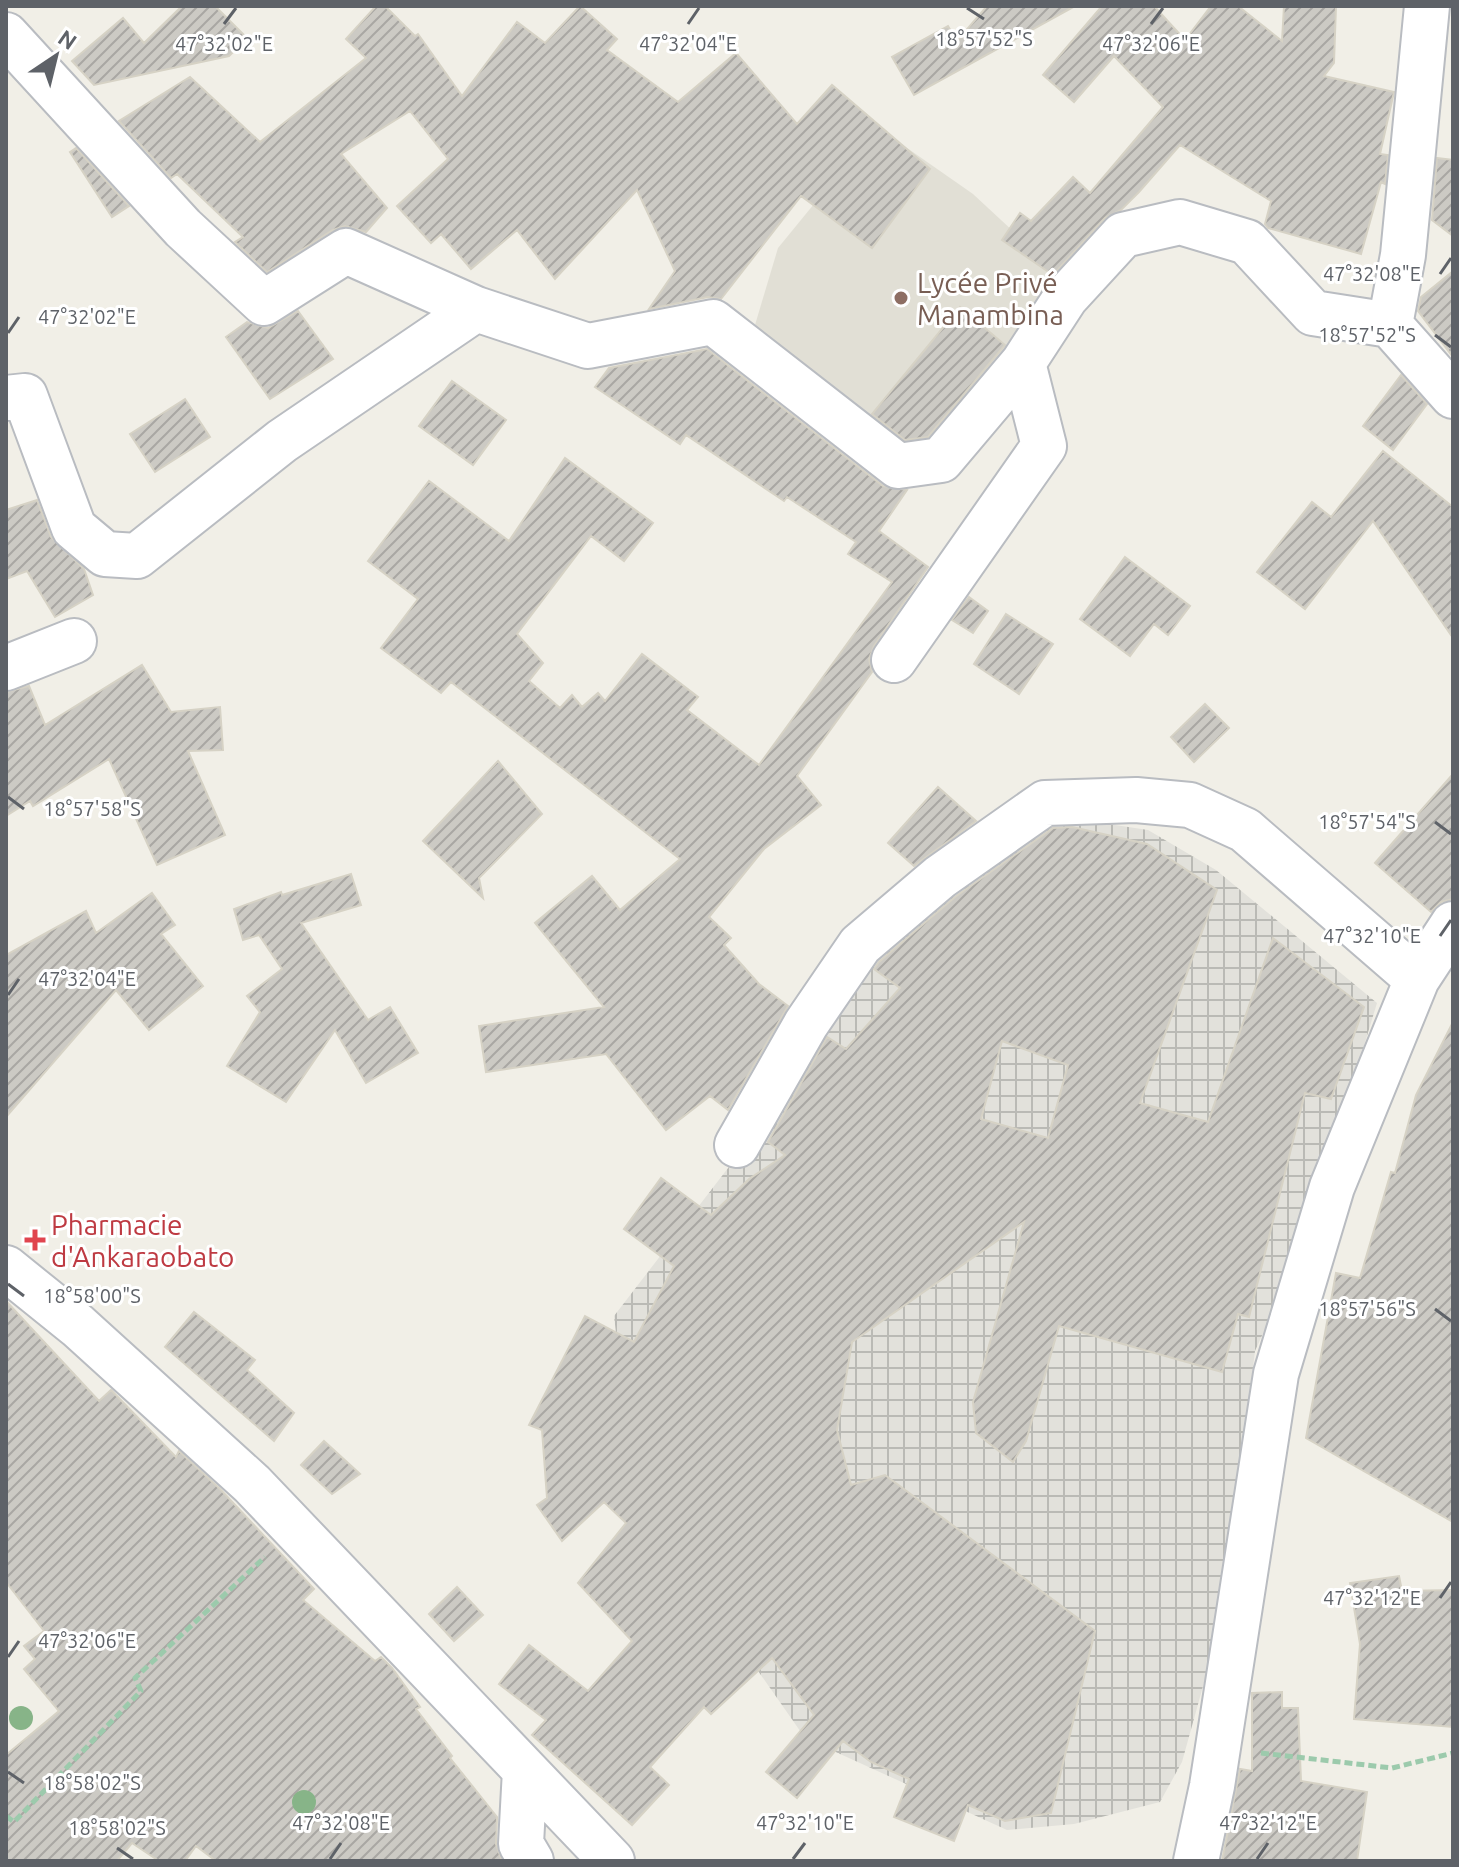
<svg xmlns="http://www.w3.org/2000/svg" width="1459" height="1867" font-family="Ubuntu,sans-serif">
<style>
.industrial{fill:url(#industrial-grid)}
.education{fill:#e1dfd5}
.building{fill:url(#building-hatch);stroke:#d6d2c5;stroke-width:2;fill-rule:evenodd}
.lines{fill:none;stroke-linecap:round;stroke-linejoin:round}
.minor-casing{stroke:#b9bcc1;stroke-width:48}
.path{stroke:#9ccaac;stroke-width:5;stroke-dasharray:8 4;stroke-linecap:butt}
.minor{stroke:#fff;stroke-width:44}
.tree{fill:#87b488}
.ticks{fill:none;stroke:#5e6268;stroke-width:3}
.education-dot{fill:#8d6e63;stroke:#fff;stroke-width:3}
.health-dot{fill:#e0444e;stroke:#fff;stroke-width:3}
.labels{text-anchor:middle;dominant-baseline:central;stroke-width:6;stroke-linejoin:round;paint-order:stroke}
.education-label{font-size:28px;fill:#785e54;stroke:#fff;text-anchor:start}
.health-label{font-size:28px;fill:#be3a42;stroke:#fff;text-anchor:start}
.ticks-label{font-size:20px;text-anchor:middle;fill:#5e6268;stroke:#fff;stroke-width:6;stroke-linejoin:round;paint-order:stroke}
</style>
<defs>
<pattern id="industrial-grid" width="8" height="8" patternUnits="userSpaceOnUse" patternTransform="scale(2)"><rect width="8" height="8" fill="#e2e1db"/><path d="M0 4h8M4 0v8" fill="none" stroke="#babab5"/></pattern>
<pattern id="building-hatch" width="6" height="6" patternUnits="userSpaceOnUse" patternTransform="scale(2)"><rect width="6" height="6" fill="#cccac4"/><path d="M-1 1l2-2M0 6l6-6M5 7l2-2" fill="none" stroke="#a9a7a3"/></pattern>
</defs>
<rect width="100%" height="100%" fill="#f1efe7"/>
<!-- industrial -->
<path class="industrial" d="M1036,813l112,17 68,40 161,133 -73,240 -49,108 -32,263 -41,148 -22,40 -86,22 -67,6 -202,-92 -170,-243 -21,-179 121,-157 124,-201z"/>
<!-- education -->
<path class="education" d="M877,127l96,67 82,76 -53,91 -74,85 -22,5 -151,-126 23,-77z"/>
<!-- building -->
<path class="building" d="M182,6h33l32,32 -18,18 -135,29 -22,-24 51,-43 21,25z
M376,6h9l30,30 3,-2 44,62 55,-74 28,21 35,-37 37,33 -10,11 71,52 58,-49 61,71 35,-39 98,84 -58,79 -71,-52 -80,103 -13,-2 -59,12 26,-38 -38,-81 -82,89 -38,-49 -46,39 -30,-35 -10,9 -34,-37 51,-47 -38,-48 -69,43 46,54 -21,24 -21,-6 -12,4 -66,42 -32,-30 8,-5 -66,-63 -6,4 -52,-57 71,-44 70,65 106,-84 -20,-19z
M987,6h88l-161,89 -22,-38 56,-31 9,15z
M1102,6h52l31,34 26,-34h27l44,35 2,-35h52l-2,57 -10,13 70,16 -14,62 8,1 -3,29 -4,-2 -20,72 -93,-26 -3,-4 6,-23 -91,-56 -41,47 -18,18 -16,8 -52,57 -51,-35 18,-27 11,8 42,-44 17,16 73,-86 -49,-51 -40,46 -31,-27z
M76,148l53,58 -17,11 -42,-65z
M1437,158l16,2v76l-21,-16z
M1453,271v86l-35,-46 3,-14z
M960,307l45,38 -77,92 -23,3 -33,-26z
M298,311l35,48 -63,40 -44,-62 21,-15 21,6z
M707,349l176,137 24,4 -28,41 49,36 -54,79 -5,13 3,13 -75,104 24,29 -57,44 -55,68 22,21 -7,7 35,39 29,22 -60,104 -18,-14 -44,34 -60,-76 -120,18 -7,-46 125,-19 -69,-84 57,-47 28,34 60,-51 -229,-177 -10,11 -60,-45 37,-49 -50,-38 61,-80 80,60 56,-83 88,65 -29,38 -33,-25 -74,98 26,29 -14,18 31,27 12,-13 10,12 16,-14 7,8 37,-47 56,43 -11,13 72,55 133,-183 -44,-28 8,-12 -69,-45 -3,4 -98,-66 -6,9 -85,-57 14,-19z
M1401,375l26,29 -34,46 -30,-24z
M452,381l54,39 -33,45 -54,-39z
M185,399l25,38 -55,35 -25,-38z
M1383,451l70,56v131l-80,-117 -68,88 -48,-37 55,-70 19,15z
M37,500l14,37 33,32 9,26 -38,22 -28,-46 -21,8v-69z
M1125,557l65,49 -22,29 -14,-11 -24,32 -50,-37z
M969,597l19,14 -15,22 -21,-13z
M1006,614l47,30 -34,50 -45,-30z
M142,665l29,47 49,-5 3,43 -35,1 37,84 -68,30 -48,-106 -76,47 -3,-5 -24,15v-124l23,-6 16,39z
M1205,704l24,24 -35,34 -23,-25z
M498,761l44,53 -63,64 4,20 -60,-57z
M1453,774v125l-12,3 -10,10 -56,-49z
M938,787l38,34 -62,45 -26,-23z
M1072,827l75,17 70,46 -77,213 68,19 65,-184 91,69 -33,92 -26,-6 -56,224 -11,-3 -16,58 -163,-46 -33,115 -13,21 -37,-29 -3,-31 51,-180 -172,120 -15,88 14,55 34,-10 210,156 -44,182 -46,8 -37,-16 -14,36 -60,-24 15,-38 -38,-17 -28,-21 -46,57 -31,-26 48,-57 -42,-57 -61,56 -7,-7 -54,60 19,18 -37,40 -100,-90 14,-15 -47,-36 30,-39 59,46 44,-50 -54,-58 48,-60 -22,-21 -42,39 -25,-36 10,-7 -5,-68 -13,-5 56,-109 49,26 40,-76 -50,-37 37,-51 50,37 38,-36 36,-24 -17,-13 59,-105 19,12 54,-61 -26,-19 5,-7 76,-65 98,-69zM1002,1041l66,24 -20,73 -67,-19z
M351,874l10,31 -60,18 67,97 22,-13 28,46 -52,30 -31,-53 -49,72 -59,-36 33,-54 -13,-16 35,-27 -23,-34 -16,5 -9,-31 47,-17 1,3z
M152,893l23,32 -14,9 42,52 -54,44 -33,-40 -110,127v-162l80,-44 10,22z
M1453,1022v500l-147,-84 30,-165 24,5 31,-106 4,1 21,-78z
M6,1301l93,100 12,-11 65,67 3,-6 41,38 94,100 -11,11 72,61 6,-4 11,11 28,39 -4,2 36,47 -2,2 47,59 -1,27 6,17h-286l-20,-15 -11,15h-26l-27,-18 -15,18h-111v-106l53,-44 -35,-42 11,-10 -11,-13 20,-15 -38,-49z
M194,1312l61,48 -8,10 47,43 -20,28 -109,-94z
M324,1441l36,33 -28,20 -31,-29z
M1399,1576l3,15 51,-1v137l-99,-8 6,-75 -10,-61z
M457,1587l26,28 -29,26 -25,-27z
M1282,1692v16h16l3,73 66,11 -10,69h-135l18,-92 12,2v-78z"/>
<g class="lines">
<!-- minor casing -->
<g class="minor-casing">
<path id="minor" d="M1427,6l-24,249 -13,70 63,71
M6,35l177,193 81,75 82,-52 130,58
M6,398l19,-2 49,132 31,26 32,2 145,-115 194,-132 112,37 125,-24 185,144 43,-6 82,-97
M894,660l150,-214 -21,-83 43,-66 57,-62 57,-13 67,20 66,71 77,12
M6,668l68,-27
M737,1145l69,-121 54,-79 80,-68 105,-74 91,-3 54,5 55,25 172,149
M6,1268l72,58 174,158 360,377
M525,1770l-4,74 10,17
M1196,1861l16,-75 64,-412 56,-187 85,-208 36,-55"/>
</g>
<!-- path -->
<path class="path" d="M1261,1753l131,15 61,-15
M6,1816l8,6 127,-131 -6,-13 130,-121"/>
<!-- minor -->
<use href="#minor" class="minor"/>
</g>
<!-- trees -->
<g class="tree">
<circle cx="21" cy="1718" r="12"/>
<circle cx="304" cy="1802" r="12"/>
</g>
<!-- ticks -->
<path class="ticks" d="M967,8l17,11M224,24l12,-16M688,24l11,-16M1151,24l12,-16M1440,274l11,-16M8,333l11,-16M1435,335l16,12M8,797l16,12M1435,822l16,12M1440,936l11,-16M8,995l11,-16M8,1284l16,12M1435,1309l16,12M1440,1598l11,-16M8,1657l11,-16M8,1772l16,11M117,1848l16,11M330,1859l11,-16M793,1859l12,-16M1257,1859l11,-16"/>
<!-- markers -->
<circle class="education-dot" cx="901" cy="298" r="8"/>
<path class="health-dot" d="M31 1228h8v8h8v8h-8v8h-8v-8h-8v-8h8z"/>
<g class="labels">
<!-- education labels -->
<g class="education-label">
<text x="917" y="282">Lycée Privé<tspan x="917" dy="32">Manambina</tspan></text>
</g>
<!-- health labels -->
<g class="health-label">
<text x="51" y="1224">Pharmacie<tspan x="51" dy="32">d'Ankaraobato</tspan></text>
</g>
</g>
<g class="ticks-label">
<text x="984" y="46">18°57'52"S</text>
<text x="224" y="51">47°32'02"E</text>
<text x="688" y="51">47°32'04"E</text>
<text x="1151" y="51">47°32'06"E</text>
<text x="1372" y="281">47°32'08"E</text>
<text x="87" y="324">47°32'02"E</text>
<text x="1367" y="342">18°57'52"S</text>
<text x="92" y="816">18°57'58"S</text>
<text x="1367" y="829">18°57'54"S</text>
<text x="1372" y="943">47°32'10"E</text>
<text x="87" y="986">47°32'04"E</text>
<text x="92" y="1303">18°58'00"S</text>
<text x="1367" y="1316">18°57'56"S</text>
<text x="1372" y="1605">47°32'12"E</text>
<text x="87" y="1648">47°32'06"E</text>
<text x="92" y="1790">18°58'02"S</text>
<text x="341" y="1830">47°32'08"E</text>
<text x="805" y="1830">47°32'10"E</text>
<text x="1268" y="1830">47°32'12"E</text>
<text x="117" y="1835">18°58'02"S</text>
</g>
<!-- border -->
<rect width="1459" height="1867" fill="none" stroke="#5e6268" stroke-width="16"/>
<!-- north arrow -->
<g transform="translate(56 56) rotate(35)" stroke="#ffffff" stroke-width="6" paint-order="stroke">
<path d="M0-6L14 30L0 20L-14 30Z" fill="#5e6268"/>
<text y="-12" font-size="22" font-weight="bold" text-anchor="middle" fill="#5e6268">N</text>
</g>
</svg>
